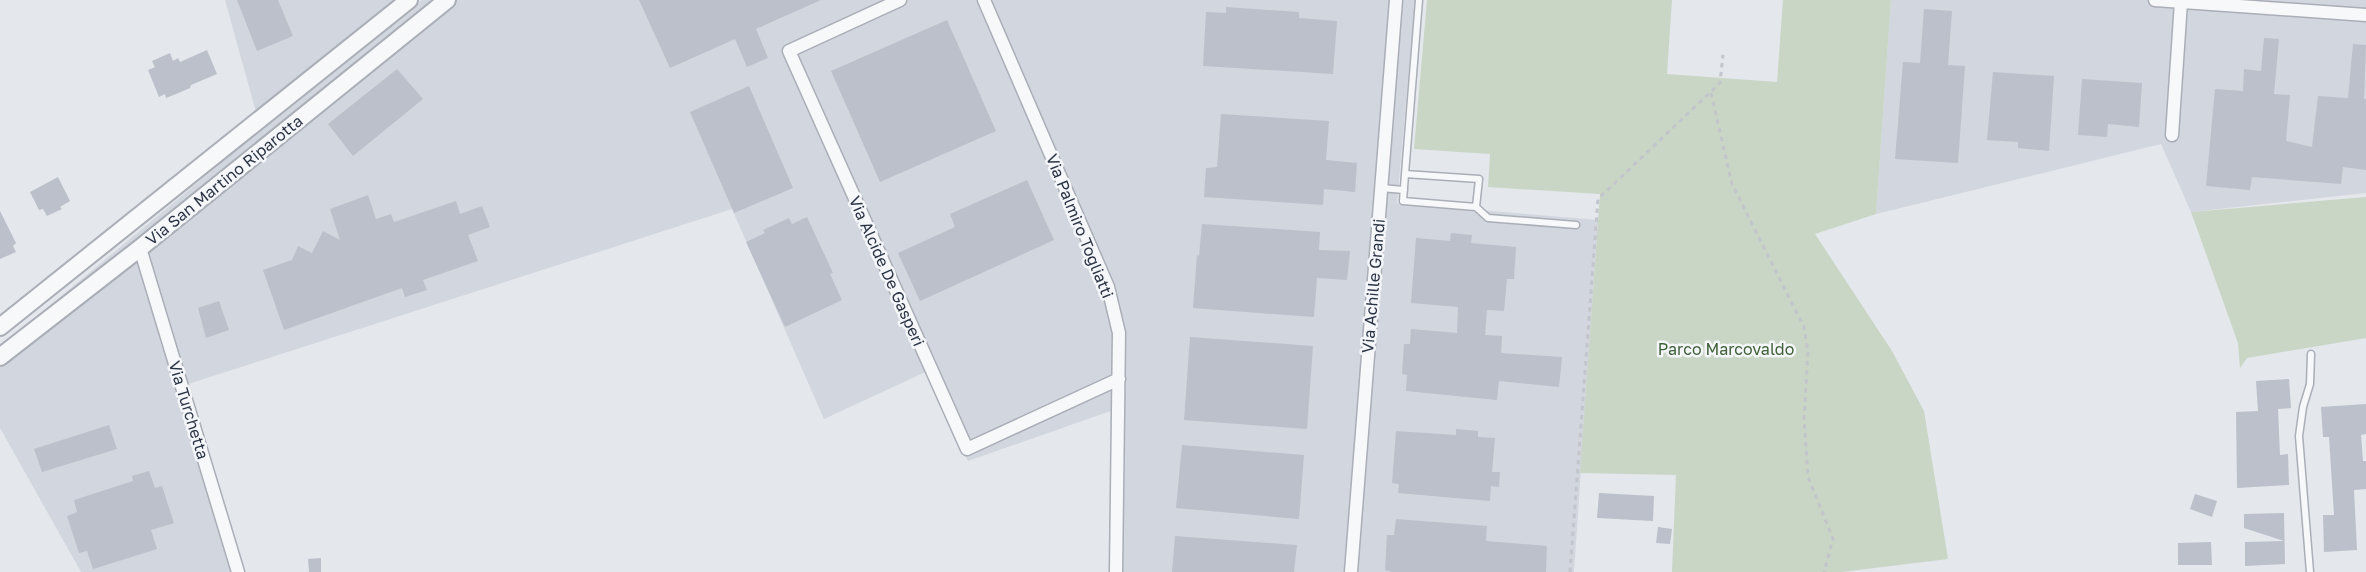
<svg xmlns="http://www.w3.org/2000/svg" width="2366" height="572" font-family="'Golos Text',sans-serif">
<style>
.built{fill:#d2d6de}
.green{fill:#c9d6c5}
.building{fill:#bbc0ca}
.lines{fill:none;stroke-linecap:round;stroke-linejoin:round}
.service-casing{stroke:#a9aeb7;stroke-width:9}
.minor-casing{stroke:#a9aeb7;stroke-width:15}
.tertiary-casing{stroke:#a9aeb7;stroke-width:20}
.path{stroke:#c2c5cb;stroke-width:3;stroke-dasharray:4.5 4.5;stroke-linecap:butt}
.service{stroke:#f7f8fa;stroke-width:6}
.minor{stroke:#f7f8fa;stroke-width:12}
.tertiary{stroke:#f7f8fa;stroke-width:16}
.labels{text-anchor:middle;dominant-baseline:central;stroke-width:5;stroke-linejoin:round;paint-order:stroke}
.street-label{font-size:16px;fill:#2b3445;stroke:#f4f6f9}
.park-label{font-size:16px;fill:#3f6138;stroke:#f4f6f9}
</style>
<rect width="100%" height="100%" fill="#e4e7ec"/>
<!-- built -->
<path class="built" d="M225,0h191l1,3 5,-3h993l-18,203 201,17 -24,352h-454l2,-165 -154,54 -36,-92 -108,50 -92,-210 -547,176 54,187h-158l-81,-144v-81l261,-217z
M1891,0h475v193l-175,19 -30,-68 -285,70z"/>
<!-- green -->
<path class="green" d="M1427,0h245l-5,74 110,8 6,-82h108l-15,214 -61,20 77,117 32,60 24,148 -106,13h-170l4,-97 -96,-2 20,-279 -112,-7 2,-33 -76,-5z
M2366,197v141l-119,20 -7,10 -2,-25 -47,-131z"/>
<!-- building -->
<path class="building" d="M237,0h41l15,36 -36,15z
M639,0h182l-65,29 12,29 -21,9 -12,-28 -65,29z
M1226,7l73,5v6l38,3 -4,53 -130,-8 3,-54 20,1z
M1924,9l28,2 -4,54 17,1 -7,97 -63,-4 8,-97 17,1z
M947,20l49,111 -116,51 -49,-111z
M2264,38l15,1 -5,55 16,1 -4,46 26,6 6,-51 30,2 5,-54 13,1 -2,54h2v71l-23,-3 -2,17 -89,-7 -2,13 -44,-4 9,-97 28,2 1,-22 17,2z
M207,50l10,24 -26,11 -1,3 -14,6 -10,4 -1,-4 -6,3 -11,-27 7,-3 -3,-6 18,-8 3,8 5,-3 2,4z
M397,69l26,30 -70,57 -25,-32z
M1993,72l61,4 -5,75 -31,-3v-6l-31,-2z
M2082,79l60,4 -3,44 -31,-3 -1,13 -29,-2z
M749,86l44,102 -59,25 -44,-101z
M1221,114l108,7 -3,39 31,3 -2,29 -31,-3 -1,16 -119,-8 2,-29 11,-1z
M58,177l12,24 -10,6 2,2 -15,7 -4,-7 -4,1 -9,-18z
M1027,180l27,60 -134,61 -22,-48 57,-26 -5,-13z
M368,195l8,24 15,-5 3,8 62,-21 4,13 22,-8 8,21 -22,8 10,26 -55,19 4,10 -22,7 -3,-9 -118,42 -21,-60 29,-10 6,-14 14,7 11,-22 17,9 -10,-31z
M0,211l16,32 -3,3 3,6 -16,7z
M807,217l26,56 -3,1 12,26 -57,27 -39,-85 19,-9 -2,-3 26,-12 3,6z
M1202,224l118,8 -1,18 31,1 -3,29 -30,-2 -3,39 -121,-9 4,-53 2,1z
M1451,233l21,2 -1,8 45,4 -2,32h-7l-3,32 -17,-1 -2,25 17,1 -1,17 61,4 -3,30 -60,-6 -2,19 -91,-9 1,-16 -5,-1 2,-30h6l1,-15 46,4 1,-26 -47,-4 5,-65 34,3z
M219,301l10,29 -23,8 -8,-30z
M1190,337l123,9 -6,83 -123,-9z
M2289,379l2,29 -13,1 2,46 8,-1 1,31 -52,3 -1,-76 22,-1 -2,-30z
M2366,404v30l-5,1 2,26h3v28l-12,1 3,60 -33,2 -1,-37h11l-5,-78h-6l-2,-30z
M109,425l8,24 -75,23 -8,-23z
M1456,429l22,2v6l17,1 -3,34h8l-1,15 -8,-1 -1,15 -92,-8 1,-9 -7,-1 4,-52 60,4z
M1182,445l122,10 -5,64 -123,-11z
M149,471l6,17 7,-2 12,37 -23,7 6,19 -64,20 -6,-18 -8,2 -12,-37 10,-4 -3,-12 59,-19 -1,-5z
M1599,493l55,3 -1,25 -56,-3z
M2195,494l22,7 -5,16 -22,-8z
M2284,513l1,51 -40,2v-24l39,-1 -40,-13v-14z
M1396,519l91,7 -1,15 61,5 -1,26h-154l-7,-2 2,-35h7z
M1658,527l14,2 -2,15 -14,-1z
M1175,536l122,9 -3,27h-122z
M2211,542l1,23h-34v-22z
M321,558v14h-12l-1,-13z"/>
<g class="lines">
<!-- service casing -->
<g class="service-casing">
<path id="service" d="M1405,174l74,5 -3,28 -73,-6 2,-27 14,-174
M1381,188l23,2
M1476,207l12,11 88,7
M2310,572l-11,-136 4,-29 7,-23 1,-30"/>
</g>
<!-- minor casing -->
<g class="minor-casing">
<path id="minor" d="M900,0l-111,51 178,398 152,-70
M984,0l124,287 11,46 -3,239
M2155,0l211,15
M2172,135l9,-133
M140,248l98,324
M1351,572l45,-572"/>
</g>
<!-- tertiary casing -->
<g class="tertiary-casing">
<path id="tertiary" d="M0,327l409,-327
M0,357l140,-109 307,-248"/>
</g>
<!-- path -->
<path class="path" d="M1711,93l21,91 72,143 4,25 -4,67 4,58 25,62 -9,33
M1570,572l28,-373 122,-116 3,-28"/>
<!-- service -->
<use href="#service" class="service"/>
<!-- minor -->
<use href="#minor" class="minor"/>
<!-- tertiary -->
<use href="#tertiary" class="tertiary"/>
</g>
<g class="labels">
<!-- street labels -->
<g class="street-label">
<text transform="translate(224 180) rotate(-39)">Via San Martino Riparotta</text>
<text transform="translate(1080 226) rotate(68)">Via Palmiro Togliatti</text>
<text transform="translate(887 271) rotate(66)">Via Alcide De Gasperi</text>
<text transform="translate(1373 286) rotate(-85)">Via Achille Grandi</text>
<text transform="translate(189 410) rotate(73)">Via Turchetta</text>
</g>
<!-- park labels -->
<g class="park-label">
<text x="1726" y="349">Parco Marcovaldo</text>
</g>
</g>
</svg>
